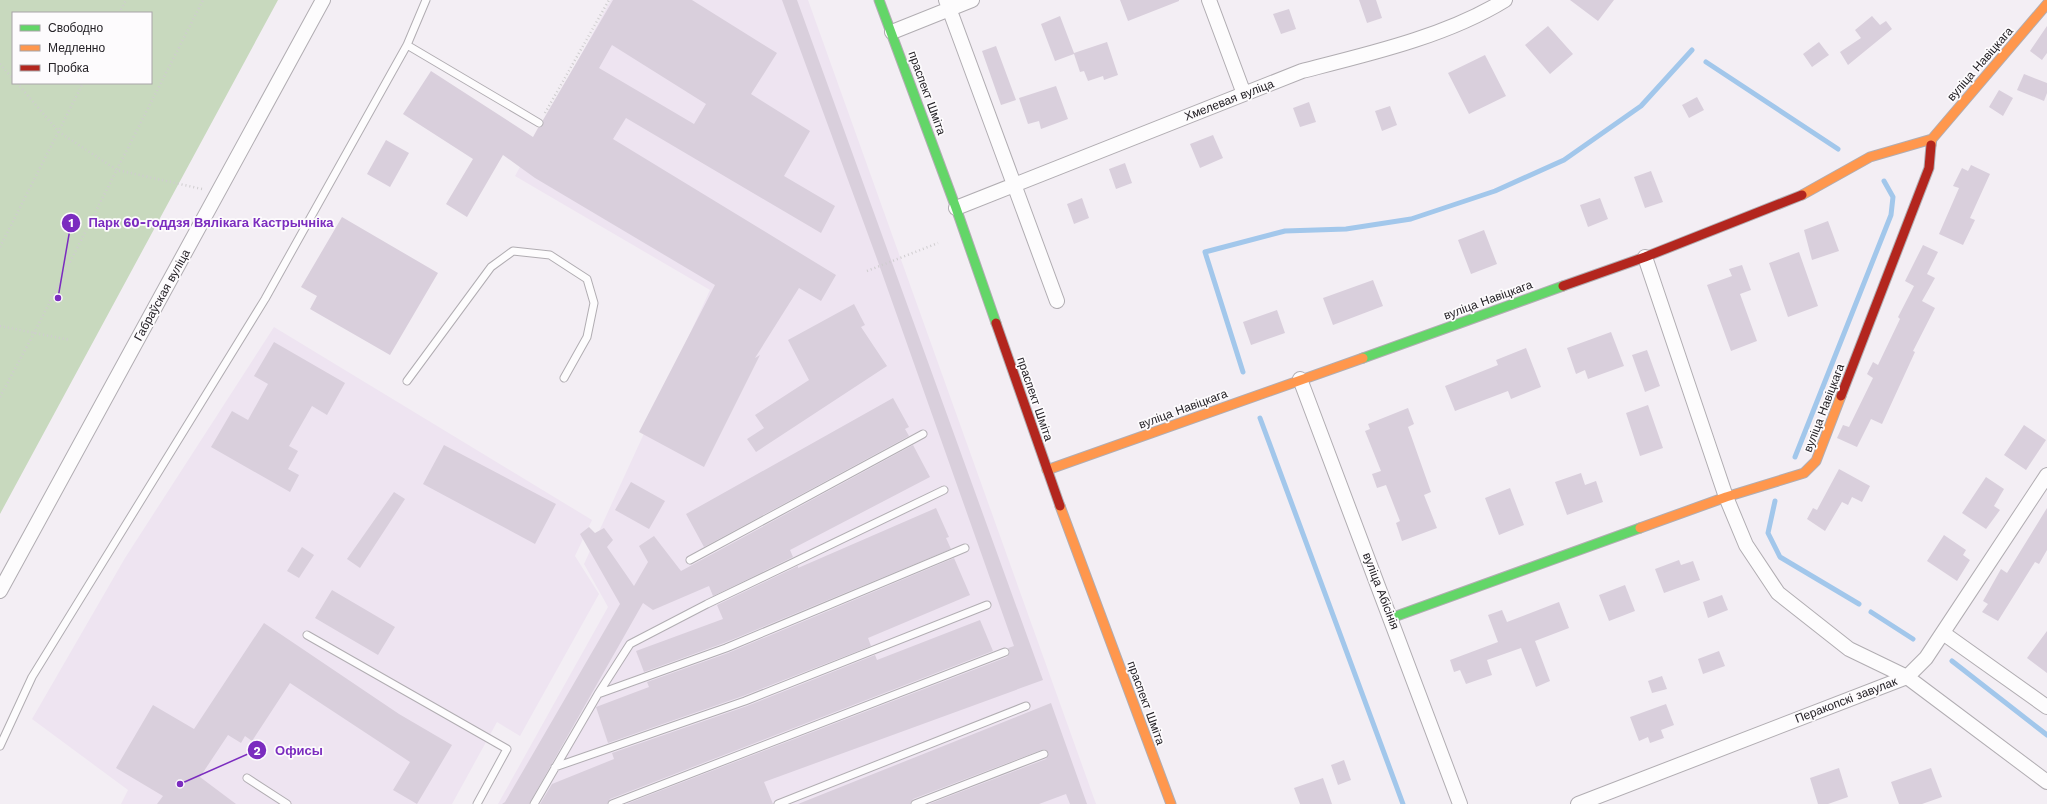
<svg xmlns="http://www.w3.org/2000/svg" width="2047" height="804" font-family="'Work Sans',sans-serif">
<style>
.built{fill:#eee4f1}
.green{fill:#c8d9be;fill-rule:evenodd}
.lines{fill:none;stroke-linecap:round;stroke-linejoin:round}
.stream{stroke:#a2c7eb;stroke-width:5}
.building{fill:#d9cfdc;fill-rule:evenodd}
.lane-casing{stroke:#b1adb2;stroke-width:9}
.street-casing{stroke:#b1adb2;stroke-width:16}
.fast-casing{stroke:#b1adb2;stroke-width:11}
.slow-casing{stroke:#b1adb2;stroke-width:11}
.jam-casing{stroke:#b1adb2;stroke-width:11}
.path{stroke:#cfcdcf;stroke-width:2.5;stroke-dasharray:1 3;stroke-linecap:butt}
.lane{stroke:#fdfcfd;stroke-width:7}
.street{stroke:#fdfcfd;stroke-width:14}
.fast{stroke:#63d668;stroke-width:9}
.slow{stroke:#ff974d;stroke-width:9}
.jam{stroke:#b3261e;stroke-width:9}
.labels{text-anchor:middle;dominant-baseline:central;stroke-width:3.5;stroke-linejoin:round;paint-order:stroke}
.street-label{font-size:12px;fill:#252227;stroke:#fdfbfd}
.leader{fill:none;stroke:#7b2cbf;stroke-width:1.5}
.callout-dot{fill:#7b2cbf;stroke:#fdfbfd;stroke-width:1.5}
.mark-label{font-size:12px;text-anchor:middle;font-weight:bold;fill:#fff}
.callout-label{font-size:13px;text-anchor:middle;font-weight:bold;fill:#7b2cbf;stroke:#fdfbfd;stroke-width:3.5;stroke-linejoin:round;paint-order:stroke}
</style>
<rect width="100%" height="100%" fill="#f3eef4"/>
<!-- built -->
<path class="built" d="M611,0h197l288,804h-598l110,-197 -24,-43 126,-274 -195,-114z
M274,327l318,193 -17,36 24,38 -79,142 -23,-14 -45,82h-331l7,-14 -96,-71 93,-161z"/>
<!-- green -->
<path class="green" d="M0,0h278l-278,514zM13,13h138v70h-138z"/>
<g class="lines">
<!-- stream -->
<path class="stream" d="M1706,62l132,87
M1243,372l-38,-120 80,-21 61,-2 65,-10 84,-28 69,-31 77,-54 51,-56
M1260,418l143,386
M1795,457l96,-242 2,-18 -9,-16
M1775,501l-7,32 12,24 79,47
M1871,612l42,27
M1952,661l95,74"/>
</g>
<!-- building -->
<path class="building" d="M613,0h79l85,53 -26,41 59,37 -26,45 51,30 -14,27 -195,-115 -13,21 223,136 -15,26 -22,-13 -44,70 5,-3 -56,112 -65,-35 76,-147 -180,-107 -32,-23 -36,62 -21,-13 27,-45 -70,-45 28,-43 102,66 5,-9 5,-3v-5zM612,45l94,59 -12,20 -95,-56z
M782,0h15l246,680 -279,102 9,22h-147l381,-147 3,-5 -2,-4 6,-2 -137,-387z
M1120,0h59v1l-51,20z
M1359,0h17l6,18 -15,5z
M1570,0h44l-16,21z
M1289,9l7,20 -15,5 -8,-20z
M1060,16l14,37 33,-11 11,33 -14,5 -1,-4 -15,5 -4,-10 -4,1 -6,-18 -19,7 -14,-37z
M1872,16l8,9 6,-4 6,8 -44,36 -8,-13 21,-14 -6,-8z
M1548,26l25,28 -23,20 -25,-29z
M2047,26v27l-5,7 -12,-9z
M1819,42l10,13 -17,12 -9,-13z
M996,46l20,54 -15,5 -19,-54z
M1485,55l21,41 -37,18 -21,-41z
M2024,74l23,9v10l-3,8 -27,-11z
M1056,86l12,33 -27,10 -2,-8 -11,3 -9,-26z
M1999,90l14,8 -10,18 -14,-9z
M1697,97l7,13 -15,8 -7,-13z
M1309,102l7,20 -16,5 -7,-19z
M1390,106l7,19 -15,6 -7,-20z
M1213,135l10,23 -23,10 -10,-24z
M386,140l23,13 -19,34 -23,-13z
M1125,163l7,20 -16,6 -7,-20z
M1971,165l19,9 -20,44 5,2 -12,25 -24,-11 20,-46 -6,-2 9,-18 6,3z
M1651,171l12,31 -18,6 -11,-31z
M1082,198l7,20 -15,6 -7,-20z
M1600,198l8,21 -20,8 -8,-22z
M342,217l96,56 -48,82 -80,-46 7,-13 -16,-9z
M1828,221l11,30 -27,9 -8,-30z
M1484,230l13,34 -26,10 -13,-34z
M1923,245l15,7 -11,22 8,4 -13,23 13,7 -22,43 2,1 -33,72 -11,-5 -14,28 -20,-9 6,-13 6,2 24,-49 -6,-4 6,-12 5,3 22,-46 -2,-2 16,-31 -9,-5z
M1799,252l19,54 -30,11 -19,-54z
M1742,265l9,25 -11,4 17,47 -26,10 -24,-66 25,-9 -3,-7z
M1373,280l10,26 -50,19 -10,-27z
M854,304l11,21 -4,2 26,39 -131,86 -9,-13 17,-11 -9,-13 54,-35 -21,-40z
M1277,310l8,23 -34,12 -8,-23z
M1611,332l13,34 -36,13 -3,-9 -9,4 -9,-26z
M274,342l71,41 -18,32 -15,-9 -23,40 9,5 -10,18 11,6 -9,17 -79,-45 21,-36 16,9 20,-36 -14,-8z
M1526,348l15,39 -30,12 -3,-8 -53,20 -10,-25 53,-21 -2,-5z
M1647,350l13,36 -15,6 -13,-37z
M893,398l16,29 -4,2 4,7 -205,111 -18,-33z
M1648,405l15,43 -23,8 -14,-43z
M1408,408l6,16 -6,3 23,65 -7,3 13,33 -35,13 -6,-18 4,-2 -14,-36 -9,3 -5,-14 9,-3 -16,-40 5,-2 -2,-5z
M2024,425l22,15 -20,30 -22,-15z
M444,445l112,59 -21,40 -112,-60z
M913,445l17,32 -140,73 3,7 -80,39 -4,-10 -56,24 -10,-7 -114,201h-27l3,-2 115,-198 -40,-70 9,-7 6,6 9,-5 9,12 -6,7 27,39 14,-24 -9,-16 15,-10 27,35z
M1839,469l31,17 -8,16 -10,-5 -4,8 -6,-3 -17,29 -18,-12 6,-11 4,2z
M1581,473l4,12 11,-4 7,21 -36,13 -12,-33z
M1986,477l18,12 -10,17 6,4 -14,19 -24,-16z
M631,482l34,19 -16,28 -34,-19z
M1510,488l14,37 -25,10 -14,-37z
M394,492l11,7 -45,69 -13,-9z
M936,508l13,29 -3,1 5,11 -227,94 -80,29 -8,-21 87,-32 -6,-14 81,-39v2z
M2047,508v42l-8,14 -4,-2 -37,59 -16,-9 6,-8 -5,-3 18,-32 6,4z
M1944,535l22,15 -3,5 7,5 -13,21 -30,-20z
M302,547l12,8 -15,23 -12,-7z
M954,558l16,37 -102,43 3,8 -128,50 -135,47 -12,-36 53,-20 -2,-5 81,-29z
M1679,560l2,5 12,-4 7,19 -36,13 -9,-24z
M1625,585l10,26 -26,10 -10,-26z
M332,590l63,37 -17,28 -63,-37z
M1722,595l6,15 -20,8 -5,-16z
M1559,602l10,26 -34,13 15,40 -14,6 -15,-39 -34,12 5,15 -26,9 -6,-14 -6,2 -4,-12 48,-18 -10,-27 14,-5 5,12z
M980,620l13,31 -383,148 -3,5h-67l12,-20 62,-25 -2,-6 135,-47 128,-51 2,5z
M264,623l135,91 53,31 -35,59 -24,-14 17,-28 -120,-79 -38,58 -7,-5 -4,7 -13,-8 -28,42 36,27h-79l6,-8 -47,-28 37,-63 41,24z
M2047,631v42l-20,-15z
M1719,651l6,15 -22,8 -5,-15z
M1662,676l5,13 -15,4 -4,-12z
M1051,703l36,101h-17l-4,-10 -27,10h-110l117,-45 3,-6 -5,-4 -131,50 -3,5h-112z
M1666,704l8,21 -13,5 3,8 -14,5 -2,-6 -9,4 -9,-24z
M1344,760l7,20 -13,5 -7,-20z
M1839,768l9,29 -20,7h-10l-8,-26z
M1931,768l11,29 -20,7h-23l-8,-22z
M1323,778l9,26h-32l-6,-16z"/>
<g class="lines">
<!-- lane casing -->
<g class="lane-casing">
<path id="lane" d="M407,45l132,78
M407,381l84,-114 22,-16 37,4 37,24 7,24 -7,34 -23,41
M690,560l233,-126
M307,635l200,114 -30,55
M598,694l128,-46 239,-100
M0,746l32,-69 233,-378 142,-254 19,-45
M555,767l190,-66 242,-96
M247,778l40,26
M534,804l64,-110 32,-50 77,-40 237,-114
M612,804l393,-152
M778,804l248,-98
M915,804l129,-50"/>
</g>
<!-- street casing -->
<g class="street-casing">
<path id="street" d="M946,0l111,301
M1209,0l35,94
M892,32l80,-32
M956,208l346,-137c67,-17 145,-35 203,-71
M1645,257l81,240 20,48 32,48 71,56 58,28 140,105
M1300,379l160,425
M0,591l323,-591
M1943,633l104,74
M1578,804l329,-127 19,-19 121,-183"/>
</g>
<!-- fast casing -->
<g class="fast-casing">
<path id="fast" d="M879,0l77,208 40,115
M1363,358l200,-72
M1391,618l249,-90"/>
</g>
<!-- slow casing -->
<g class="slow-casing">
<path id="slow" d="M1931,145l1,-6 115,-135
M1802,195l68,-38 62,-18
M1047,470l316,-112
M1060,506l111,298
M1640,528l86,-31 78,-24 12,-12 25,-65"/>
</g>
<!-- jam casing -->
<g class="jam-casing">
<path id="jam" d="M1563,286l82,-29 157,-62
M996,323l64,183
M1841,396l88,-228 2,-23"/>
</g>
<!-- path -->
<path class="path" d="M119,13l7,-13
M0,64l13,15
M17,83l42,49 58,38 85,19
M545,113l64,-113
M0,247l83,-164
M867,271l71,-28
M0,326l70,14
M0,397l34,-64 169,-333"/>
<!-- lane -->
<use href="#lane" class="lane"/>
<!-- street -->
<use href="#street" class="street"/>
<!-- fast -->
<use href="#fast" class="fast"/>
<!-- slow -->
<use href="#slow" class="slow"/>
<!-- jam -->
<use href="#jam" class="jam"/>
</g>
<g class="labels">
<!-- street labels -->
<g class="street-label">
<text transform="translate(1980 64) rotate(-49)">вуліца Навіцкага</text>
<text transform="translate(927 93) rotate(70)">праспект Шміта</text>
<text transform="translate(1229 100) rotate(-21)">Хмелевая вуліца</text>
<text transform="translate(162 295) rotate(-61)">Габраўская вуліца</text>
<text transform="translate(1488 300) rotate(-20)">вуліца Навіцкага</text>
<text transform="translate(1035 399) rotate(71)">праспект Шміта</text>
<text transform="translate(1824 408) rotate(-69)">вуліца Навіцкага</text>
<text transform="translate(1183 409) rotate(-20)">вуліца Навіцкага</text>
<text transform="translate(1381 591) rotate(69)">вуліца Абісінія</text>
<text transform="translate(1846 700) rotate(-21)">Перакопскі завулак</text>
<text transform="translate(1146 703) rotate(70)">праспект Шміта</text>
</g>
</g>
<!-- callouts -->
<path class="leader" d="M58 298L71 223M180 784L257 750"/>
<g class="callout-dot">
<circle cx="58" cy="298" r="4"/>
<circle cx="180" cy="784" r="4"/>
<circle cx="71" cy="223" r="10"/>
<circle cx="257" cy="750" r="10"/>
</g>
<g class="mark-label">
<text x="71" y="227">1</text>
<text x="257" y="755">2</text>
</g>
<g class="callout-label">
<text x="211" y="227">Парк 60-годдзя Вялікага Кастрычніка</text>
<text x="299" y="755">Офисы</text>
</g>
<!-- legend -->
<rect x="12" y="12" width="140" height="72" fill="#fdfbfd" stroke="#a7a4a7"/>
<rect x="20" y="25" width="20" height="6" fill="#63d668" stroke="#a7a4a7"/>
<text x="48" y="32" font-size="12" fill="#252227">Свободно</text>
<rect x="20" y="45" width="20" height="6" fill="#ff974d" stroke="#a7a4a7"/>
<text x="48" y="52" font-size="12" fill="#252227">Медленно</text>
<rect x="20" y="65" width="20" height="6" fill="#b3261e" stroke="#a7a4a7"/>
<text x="48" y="72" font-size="12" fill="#252227">Пробка</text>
</svg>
